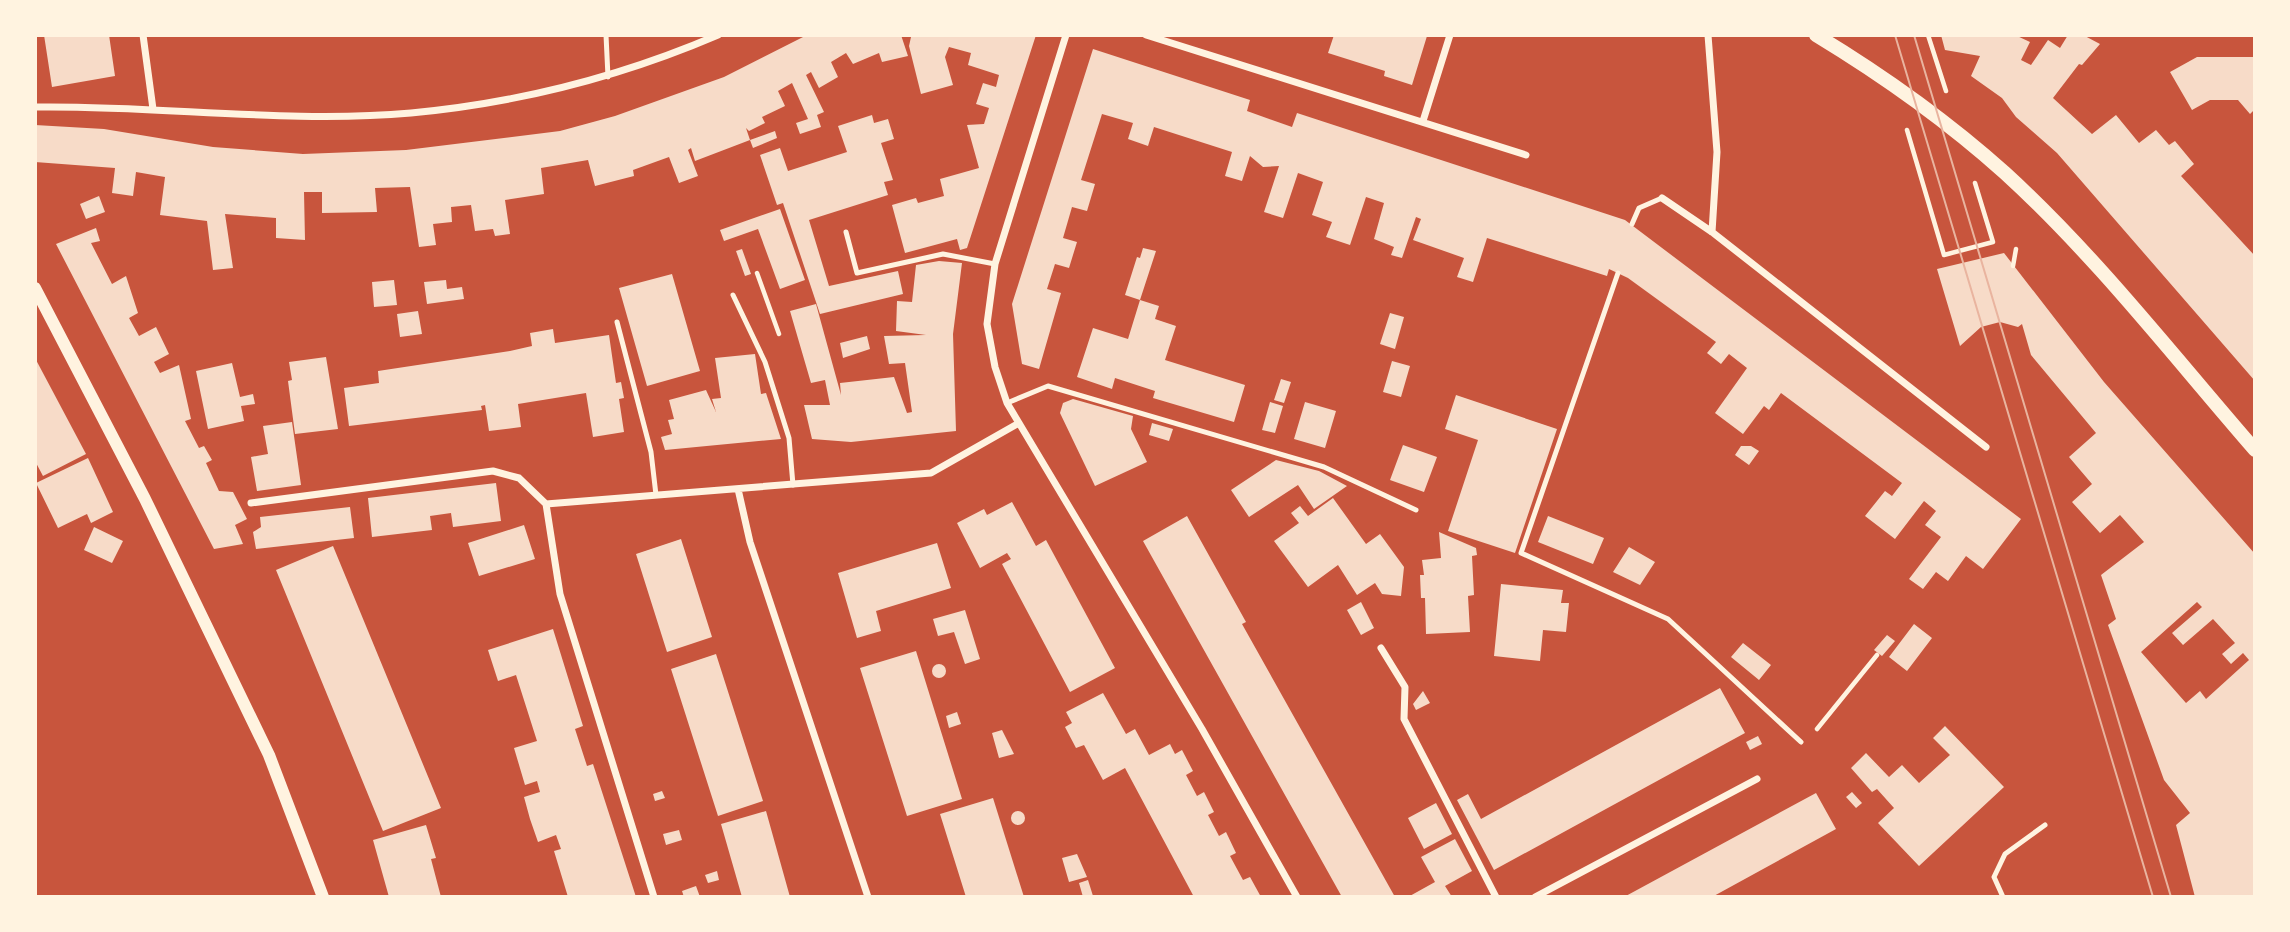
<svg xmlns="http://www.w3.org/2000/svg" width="2290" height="932" font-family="'IBM Plex Sans',sans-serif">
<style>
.building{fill:#f7dbc8;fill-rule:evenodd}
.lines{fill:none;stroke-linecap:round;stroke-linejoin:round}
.path{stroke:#fff3e0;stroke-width:4.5}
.service{stroke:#fff3e0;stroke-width:5}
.minor{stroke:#fff3e0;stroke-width:7}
.tertiary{stroke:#fff3e0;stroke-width:12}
.secondary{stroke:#fff3e0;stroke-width:14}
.tram{stroke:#e9b49f;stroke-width:2}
</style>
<rect width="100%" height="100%" fill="#c8553d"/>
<!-- building -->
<path class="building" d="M44,35h65l6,41 -63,11z
M807,35h94l7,21 -26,6 -3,-9 -26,11 -7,-11 -15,9 7,15 -19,11 -8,-16 -5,3 18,37 -7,3 4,12 -21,7 -4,-11 12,-4 -16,-36 -14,8 7,15 -23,11 3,6 -16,8 -3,-3 4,12 -55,21 -4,-13 -3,2 10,26 -19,7 -10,-26 -36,13 1,6 -39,10 -7,-26 -47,8 3,26 -39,6 5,34 -15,2 -2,-7 -18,2 -4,-26 -20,2 1,15 -19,2 3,21 -17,2 -9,-60 -35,1 2,24 -55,1v-21h-18l1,48 -29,-2v-20l-51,-4 8,54 -20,2 -6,-49 -47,-6 5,-38 -29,-5 -3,24 -21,-3 3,-25 -80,-6v-37l69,4 109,18 90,7 103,-4 154,-19 55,-15 109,-39z
M907,35h129l-69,213 -7,2 -3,-11 -52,14 -13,-48 24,-7 2,5 26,-7 -4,-17 39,-11 -12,-43 17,-1 5,-16 -13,-4 7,-21 13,4 3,-12 -31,-10 3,-12 -22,-6 -4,10 8,28 -32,9 -12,-48 2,-9z
M1334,35h91l2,1 -15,49 -28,-9 1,-5 -57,-18z
M1941,35h74l15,7 -9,18 10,5 17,-25 12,8 8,-13h15l17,9 -18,21 -3,-1 -26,34 39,36 24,-19 23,28 17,-13 13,15 6,-4 19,23 -13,12 74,80v125l-198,-228 -41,-36 -14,-19 -31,-22 9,-20 -35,-6z
M1093,49l157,51 -3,11 45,16 5,-14 328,107 396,299 -38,50 -17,-13 -18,25 -12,-9 -13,17 -14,-10 32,-42 -16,-12 11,-14 -12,-10 -29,38 -30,-23 20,-25 7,5 10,-13 -121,-90 -12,17 -5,-4 -21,28 -28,-21 32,-45 -18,-14 -8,10 -14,-11 9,-11 -88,-64 -19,-9 -2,7 -120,-38 -14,44 -16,-5 7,-19 -51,-18 8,-21 -5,-2 -14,41 -11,-3 3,-8 -20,-8 10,-36 -18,-6 -16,48 -24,-8 6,-15 -20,-7 11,-33 -25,-9 -15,45 -19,-6 15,-46 -16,1 -13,-11 -8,25 -17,-5 7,-24 -78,-25 -6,19 -20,-7 5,-16 -31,-9 -21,66 14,4 -8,27 -15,-4 -9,31 14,4 -8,26 -14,-4 -8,25 14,4 -22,76 -17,-5 -10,-60z
M2197,57h58v52l-5,5 -12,-14h-28l-18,10 -22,-38z
M872,115l2,8 14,-4 6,20 -13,4 12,37 -9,2 4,13 -79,25 20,66 69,-15 5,23 -83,20 -37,-111 -6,2 -17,-50 20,-7 8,23 59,-19 -9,-26z
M775,131l2,7 -24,10 -3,-8z
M99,196l6,16 -19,7 -6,-15z
M780,209l25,71 -25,9 -22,-60 -34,12 -4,-11z
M96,228l4,13 -9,2 21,41 14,-8 12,37 -9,5 10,18 17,-9 13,27 -15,8 6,11 19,-8 12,54 -6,2 14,27 5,-2 8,14 -6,3 13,28 14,1 14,27 -12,6 8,19 -29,5 -158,-305z
M1143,248l13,3 -16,49 19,6 -4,13 21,7 -11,34 80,25 -11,37 -81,-24 2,-7 -40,-13 -3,11 -35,-12 16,-49 35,11 12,-39 -15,-5 12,-38 3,1z
M742,249l9,25 -6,2 -9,-25z
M2004,253l100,129 151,172v343h-60l-19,-72 14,-12 -26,-33 -56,-155 8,-6 -15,-44 43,-33 -24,-27 -20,18 -28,-31 20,-18 -23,-27 27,-24 -65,-78 -9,-31 -4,3 -18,-5 -19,5 -21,19 -23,-77zM2197,602l5,5 -30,26 11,12 30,-26 22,24 -13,11 9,10 12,-11 6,7 -43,39 -6,-8 -14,12 -45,-51z
M939,261l23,2 -9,71 3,97 -105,11 -39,-3 -8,-34h26l-5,-25 -14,3 -21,-72 26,-7 25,91 -1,-12 54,-6 13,36 5,-1 -7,-49 -16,1 -5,-28 42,-1 -30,-4 1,-30 15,1 4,-37z
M672,274l28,97 -53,15 -28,-98z
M394,280l3,25 -23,2 -2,-25z
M446,280l1,9 15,-2 2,12 -37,5 -3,-22z
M418,311l4,23 -22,3 -3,-23z
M1390,313l14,4 -9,32 -15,-5z
M553,329l2,14 54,-8 7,48 5,-1 3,16 -5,1 5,33 -31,5 -7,-44 -68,11 3,23 -32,4 -4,-26 -4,1 1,4 -133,16 -5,-38 35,-5 -1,-12 132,-20 22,-5 -2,-13z
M867,336l3,13 -27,9 -3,-15z
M755,354l6,40 5,-1 15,46 -116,11 -4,-13 11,-3 -4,-14 6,-1 -5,-19 37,-10 10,22 -4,-13 9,-1 -6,-40z
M326,357l12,72 -43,5 -7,-53 4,-1 -3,-18z
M35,358l51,96 -43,22 -8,-15z
M1392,361l18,5 -9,31 -18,-5z
M232,363l8,34 13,-3 2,10 -14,2 3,15 -36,8 -12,-58z
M1281,379l10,3 -7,21 -10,-3z
M1456,395l101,34 -42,124 -67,-22 30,-91 -33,-11z
M1073,399l60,17 -2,13 16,33 -52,24 -35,-73 3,-10z
M1270,402l13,4 -8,27 -13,-3z
M1305,402l31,9 -11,37 -31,-9z
M292,422l9,63 -44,6 -6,-34 17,-3 -5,-28z
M1152,423l21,6 -4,12 -20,-6z
M1403,445l34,12 -13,35 -34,-12z
M1741,446h10l8,5 -10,14 -14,-10z
M88,458l25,54 -22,11 -4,-9 -29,14 -22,-45z
M1276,460l43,11 28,15 -33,23 -16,-24 -49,32 -18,-27z
M496,483l5,38 -48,6 -2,-14 -21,3 2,14 -60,7 -4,-39z
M1333,498l33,46 14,-10 24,33 -3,29 -19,-2 -7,-11 -18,12 -19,-30 -30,22 -34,-46 25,-18 -8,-10 9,-7 8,10z
M1012,502l24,44 10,-6 69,128 -45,24 -68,-128 9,-5 -4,-6 -27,15 -23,-45 27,-14 3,6z
M350,507l4,31 -98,11 -3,-17 8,-5 -1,-10z
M1187,516l59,106 -4,2 153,273h-53l-199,-356z
M1548,516l56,22 -11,26 -55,-22z
M524,525l11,34 -56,17 -11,-33z
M94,527l29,14 -11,22 -28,-13z
M1439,532l37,16 1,7 -5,1 2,39 -6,1 2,36 -44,2 -1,-36h-4l-1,-23h4l-2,-15 19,-2z
M681,539l31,98 -45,15 -31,-98z
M937,543l14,45 -75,23 5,20 -24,7 -19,-65z
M333,546l108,262 -58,23 -107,-261z
M1629,547l26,15 -15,23 -27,-13z
M1501,584l62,6 -2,13h8l-3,29 -23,-2 -3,31 -46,-5z
M1361,602l13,26 -13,7 -14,-25z
M965,610l15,49 -15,5 -11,-32 -16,4 -5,-17z
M1914,624l18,14 -25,33 -18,-14z
M553,629l30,97 -8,3 12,37 6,-2 43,133h-68l-14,-46 7,-2 -5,-14 -18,7 -8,-23 -6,-22 16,-5 -3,-11 -12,4 -11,-37 23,-7 -21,-66 -18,6 -10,-31z
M1887,635l8,6 -13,15 -8,-6z
M1743,643l28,22 -12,15 -28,-23z
M916,651l46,148 -55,17 -47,-148z
M716,654l47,147 -45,15 -47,-147z
M932 671a7 7 0 1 1 14 0a7 7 0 1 1-14 0Z
M1720,688l25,45 -251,137 -37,-70 11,-6 13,25z
M1423,691l7,12 -14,7 -3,-6z
M1103,693l23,41 9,-5 14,26 21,-11 5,10 7,-4 11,21 -7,4 11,21 7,-4 10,20 -6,3 11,21 7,-4 10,21 -6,3 13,24 7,-3 11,20h-67l-69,-129 -22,12 -19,-35 -8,3 -11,-21 7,-4 -6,-11z
M957,712l4,12 -12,4 -3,-12z
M1945,726l59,61 -85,79 -41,-43 16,-15 -17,-19 -5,3 -21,-24 15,-15 23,24 13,-12 17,18 31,-28 -17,-17z
M1002,730l12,24 -15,4 -7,-25z
M1758,736l4,8 -12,6 -4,-8z
M662,791l3,7 -10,3 -2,-7z
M1852,792l10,11 -6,5 -10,-11z
M1816,793l20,36 -124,68h-88z
M993,798l15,48 16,51h-58l-26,-83z
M1436,803l16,31 -28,15 -16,-31z
M766,811l24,86h-48l-21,-73z
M1011 818a7 7 0 1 1 14 0a7 7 0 1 1-14 0Z
M426,825l10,33 -5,1 10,38h-52l-16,-57z
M679,830l3,10 -16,5 -3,-11z
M1455,839l17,32 -27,15 7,11h-44l27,-15 -14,-25z
M1077,854l10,23 -18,5 -7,-24z
M717,871l2,9 -11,3 -3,-8z
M1088,880l5,16 -10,1 -4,-14z
M696,886l4,11h-16l-2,-6z"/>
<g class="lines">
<!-- path -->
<path class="path" d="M1928,35l18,56
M1907,130l37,125 49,-13 -18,-59
M2013,266l3,-17
M757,273l22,61
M1817,729l60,-74"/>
<!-- service -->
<path class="service" d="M606,35l2,42
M1632,224l7,-16 23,-10
M846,232l11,41 86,-19 52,10
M1618,273l-97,280 147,66 133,123
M733,295l32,67 24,76 4,47
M617,322l34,130 5,43
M1007,403l41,-17 276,81 92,43
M2003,897l-9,-20 11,-23 40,-29"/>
<!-- minor -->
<path class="minor" d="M143,35l10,74
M1066,35l-71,229 -8,60 8,43 12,36 195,326 95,168
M1146,35l380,120
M1708,35l9,117 -5,80
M35,107c125,-2 251,17 376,6 107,-10 209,-36 307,-78
M1423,121l27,-86
M1662,198l50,34 274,215
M738,489l12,53 118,355
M251,503l242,-32 26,7 27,26 385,-31 88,-50
M546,504l14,90 94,303
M1381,648l24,39 -1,32 92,178
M1535,897l222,-118"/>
<!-- tertiary -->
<path class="tertiary" d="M35,288l110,211 124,256 54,142"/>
<!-- secondary -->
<path class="secondary" d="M1816,35c66,40 131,86 189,138 92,84 169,184 250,277"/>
<!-- tram -->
<path class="tram" d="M1895,35l258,862
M1914,35l257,862"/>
</g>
<!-- border -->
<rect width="2290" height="932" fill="none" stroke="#fff3e0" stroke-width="74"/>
</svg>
